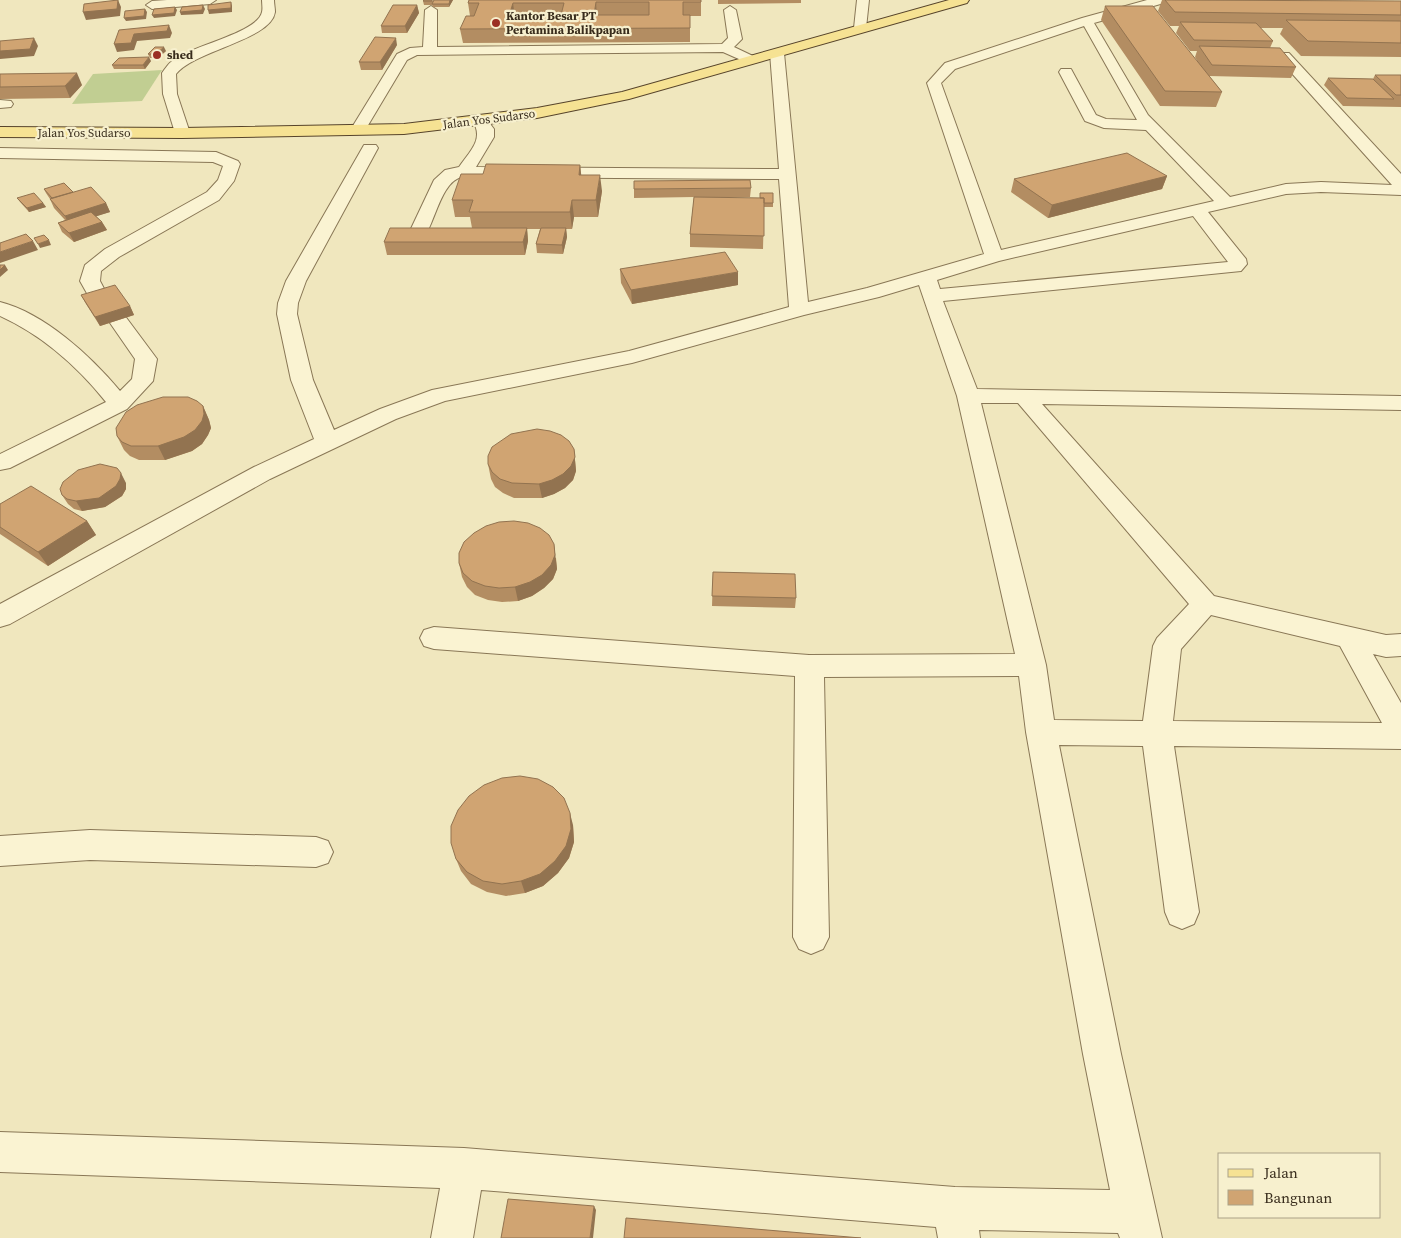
<svg xmlns="http://www.w3.org/2000/svg" width="1401" height="1238" font-family="'Source Serif 4',serif">
<style>
.green{fill:#c1ce92}
.lines{fill:none;stroke-linecap:round;stroke-linejoin:round}
.minor-casing{stroke:#897756;stroke-width:2}
.major-casing{stroke:#57442b;stroke-width:2}
.minor{fill:#faf3d2;fill-rule:evenodd}
.major{fill:#f6e293;fill-rule:evenodd}
.wall{fill:#b38d62}
.shaded-wall{fill:#927350}
.building{fill:#d0a472;stroke:#927350;fill-rule:evenodd}
.poi-dot{fill:#9b2f23;stroke:#f7f0ce;stroke-width:2}
.labels{text-anchor:middle;dominant-baseline:central;stroke-width:4.5;stroke-linejoin:round;paint-order:stroke}
.far-poi-label{font-size:12px;font-weight:bold;fill:#382c1c;stroke:#f7f0ce;text-anchor:start}
.far-street-label{font-size:12px;fill:#382c1c;stroke:#f7f0ce}
</style>
<rect width="100%" height="100%" fill="#f0e7be"/>
<!-- green -->
<path class="green" d="M162,70l-20,31 -70,3 21,-30z"/>
<g class="lines">
<!-- minor casing -->
<g class="minor-casing">
<path id="minor" d="M167,0h49l-6,4 -58,5 -6,-4 6,-4z
M262,0h12c0,4 1,8 1,12 -4,28 -80,38 -99,62l1,20 13,39 -2,3h-12l-13,-42 -1,-21c3,-4 6,-9 10,-12 17,-15 86,-28 90,-49 1,-4 0,-8 0,-12z
M857,0h12l-3,28 -6,4 -6,-4z
M1147,0h19l-2,3 -70,20 54,92 82,82 56,-13 35,-2 71,3 -113,-126 -2,-3 2,-3h10l112,121v21l-80,-3 -35,2 -78,18 38,47 1,5 -6,7 -298,30 34,88 424,7v14l-359,-6 172,192 172,39 15,-1v22l-15,1 -13,-3 28,49v46l-227,-3 25,166 -5,12 -12,5 -12,-5 -5,-12 -22,-166 -84,-1 62,309 41,184h-42l-2,-5 -139,-3 1,8h-42l-2,-11 -455,-37 -8,48h-42l9,-50 -440,-16v-40l464,16 491,39 155,3 -27,-136 -57,-322 -7,-56 -195,1 5,260 -6,12 -12,5 -12,-5 -6,-12 2,-261 -361,-27 -10,-3 -4,-8 4,-8 10,-3 375,28 206,-1 -58,-258 -38,-111 -40,12 -75,18 -172,48 -187,38 -49,18 -126,60 -260,145 -10,3v-23l254,-137 60,-28 -23,-59 -14,-66 1,-11 8,-22 78,-136h12l2,3 -72,133 -8,22 -1,11 16,66 21,50 46,-21 52,-19 197,-39 160,-44 -10,-128 -317,-2c-21,4 -27,46 -39,62l-6,1 -6,-1 -3,-4 26,-55 11,-10 14,-3c11,-16 26,-28 13,-47l3,-3h10l9,12v8l-18,30 303,2 -9,-116 7,-4 5,1 2,3 24,249 59,-14 117,-34 -57,-171 18,-20 137,-45zM1084,26l53,94 -31,-1 -10,-4 -25,-46h-10l-2,3 26,49 19,7 42,2 68,71 -213,49 -60,-167 14,-14zM1193,216l35,46 -288,27 -3,-9 62,-19zM981,403h37l171,201 -32,34 -4,8 -10,75 -89,-1 -8,-55zM1211,615l129,31 42,77 -209,-2 8,-72z
M431,6l6,4v37l285,-3 6,-6 -4,-28 6,-4 6,4 6,29 -8,8 21,10 2,3 -7,4 -27,-12 -306,3 -10,5 -43,72h-10l-3,-3 46,-75 13,-6 13,-1 2,-37z
M0,100l11,1 2,3 -2,3 -11,1z
M0,148l216,4 22,9 2,3 -6,17 -15,19 -100,57 -18,14 -1,10 10,19 -3,4 -7,2 -7,-2 -13,-23 5,-16 20,-16 102,-57 11,-12 5,-14 -10,-4 -213,-4z
M0,302c44,11 91,54 120,89l12,-12 3,-20 -27,-39 3,-4 7,-2 7,2 32,43 -4,22 -26,28 -117,59 -10,2v-16l106,-52c-29,-36 -64,-67 -106,-86z
M90,830l226,7 12,4 5,11 -5,11 -12,4 -226,-7 -90,6v-30z"/>
</g>
<!-- major casing -->
<g class="major-casing">
<path id="major" d="M949,0h20l-2,3 -338,96 -92,19 -133,16 -222,4 -182,-1v-10l182,1 222,-4 133,-16 85,-16z"/>
</g>
<!-- minor -->
<use href="#minor" class="minor"/>
<!-- major -->
<use href="#major" class="major"/>
</g>
<!-- wall -->
<path class="wall" d="M453,0l-4,7h-16l-1,-2h-8l-1,-4z
M701,0v16h-11v26l-227,1 -3,-14 10,-13 -2,-13z
M718,0h83v3l-83,1z
M1162,0l239,1v56l-100,-1 -21,-22 3,-6h-23l13,13 -3,7 26,19 -5,11 -82,-2 13,16 -6,15 -56,-1 -59,-86 4,-14 94,58 -4,-7 2,-6h-7l-14,-18 3,-7h-9l-12,-15z
M417,5l2,8 -12,20h-25l-1,-7z
M397,45l-15,25h-21l-2,-8z
M166,51l-8,7h-8l-2,-4z
M151,61l-6,8h-31l-2,-4z
M0,74l82,11 -12,13 -70,1z
M1375,75h26v32l-58,-1 -19,-21 4,-7 45,1z
M580,165l1,10 21,16 -4,26h-24l-2,12h-6l1,8 -4,17 -26,-1 -1,-9 4,-15h-13l1,12 -3,14h-138l-3,-13 88,-14 -2,-11h-15l-3,-17 31,-26z
M1167,176l-5,13 -114,29 -37,-26 3,-13z
M751,188l-1,9h-24l47,6v4h-9l-1,42 -73,-2v-13l4,-37 -60,1v-9z
M44,189l29,3 33,11 4,9 -14,4 6,6 5,8 -33,12 -12,-10 -4,-9 7,-3 -11,-12 -4,-9 -4,-6z
M17,198l26,5 3,4 -17,5 -9,-10z
M620,269l118,16 -106,19 -11,-21z
M81,295l49,11 4,9 -34,11 -14,-22z
M203,406l6,14 2,8 -3,7 -6,9 -10,7 -27,9h-26l-9,-4 -6,-6 -7,-14z
M574,449l2,22 -3,9 -8,8 -11,6 -12,4h-28l-11,-5 -8,-6 -4,-8 -3,-15z
M126,483v6l-4,7 -17,11 -23,4 -8,-2 -6,-5 -6,-9z
M0,504l87,17 9,14 -48,31 -48,-32z
M556,558l1,11 -4,10 -9,9 -12,8 -14,5 -16,1 -14,-2 -13,-5 -8,-8 -5,-10 -3,-14z
M713,572l83,26 -1,10 -83,-2z
M573,825l1,17 -5,16 -11,15 -15,13 -18,7 -19,3 -19,-4 -16,-8 -10,-13 -5,-12z"/>
<!-- shaded-wall -->
<path class="shaded-wall" d="M118,0l3,7 -1,9 -34,4 -3,-8z
M450,0h3l-4,7v-3z
M231,2l1,4v6l-23,2 -1,-4z
M596,2l1,15 -2,13 -1,-15z
M513,3l2,14 -6,-1z
M203,5l2,4 -2,5 -22,1 -1,-3z
M417,5l2,8 -12,20 -2,-7z
M175,7l2,3 -2,6 -21,2 -2,-3z
M145,9l2,3 -1,7 -20,2 -2,-3z
M169,25l3,8 -2,5 -33,3 -3,9 -17,2 -3,-8 20,-10z
M34,38l4,8 -4,10 -34,3v-8z
M396,38l1,7 -15,25 -2,-8z
M164,47l2,4 -8,7 -2,-4z
M149,57l2,4 -6,8 -2,-4z
M77,73l5,12 -12,13 -5,-12z
M580,165l2,16 -3,-6z
M600,175l2,16 -4,26 -2,-17z
M1167,176l-5,13 -114,29 4,-13z
M572,200l2,17 -2,12 -2,-17z
M43,203l3,4 -17,5 -2,-4z
M106,203l4,9 -41,13 -4,-9z
M102,222l5,8 -33,12 -5,-9z
M527,228l1,13 -3,14 -2,-13z
M566,228l1,9 -4,17 -1,-9z
M49,240l2,5 -11,3 -2,-4z
M33,241l5,9 -38,13v-11z
M5,265l3,5 -8,7v-7z
M738,272v13l-106,19 -1,-14z
M130,306l4,9 -34,11 -5,-9z
M203,406l6,14 2,8 -3,7 -6,9 -10,7 -27,9 -7,-14z
M574,449l2,22 -3,9 -8,8 -11,6 -12,4 -3,-14z
M121,473l5,10v6l-4,7 -17,11 -23,4 -6,-10z
M87,521l9,14 -48,31 -10,-14z
M554,544l3,25 -4,10 -9,9 -12,8 -14,5 -3,-14z
M570,813l3,12 1,17 -5,16 -11,15 -15,13 -18,7 -4,-12z
M594,1206l2,4 -3,28h-3z"/>
<!-- building -->
<path class="building" d="M118,0l-1,9 -34,3 1,-8z
M424,0h8v1h-9z
M434,0h16l-1,4h-17z
M469,0h232v2h-18v13h7v13l-230,1 6,-13h8l5,-13h-11zM596,2h53v13h-55zM513,3h51l-3,12 -52,1z
M1165,0l236,1v14l-226,-3z
M231,2v6l-23,2v-5z
M203,5l-1,5 -22,2 2,-5z
M393,5h24l-12,21h-24z
M1105,6h48l69,86 -57,-1z
M175,7l-1,6 -22,2 2,-6z
M145,9l-1,7 -20,2 1,-7z
M1286,20l115,1v22l-93,-2z
M1180,22l76,1 17,18 -79,-1z
M169,25l-2,6 -33,3 -3,9 -17,1 5,-14z
M375,37l21,1 -16,24h-21z
M34,38l-4,11 -30,2v-10z
M1199,46l81,2 16,19 -84,-2z
M155,47h9l-8,7h-8z
M149,57l-6,8h-31l7,-7z
M77,73l-12,13 -65,1v-13z
M1375,75h26v20h-5z
M1328,78l45,1 21,20 -47,-1z
M1127,153l40,23 -115,29 -38,-26z
M486,164l94,1 -1,10h21l-4,25h-24l-2,12h-101l4,-12h-21l9,-26h22z
M750,180l1,8 -117,1v-8z
M64,183l9,9 -21,6 -8,-9z
M91,187l15,16 -41,13 -15,-17z
M34,193l9,10 -16,5 -10,-10z
M760,193h13v10h-9v-5h-4z
M694,197l70,1v38l-74,-2z
M91,212l11,10 -33,11 -11,-10z
M390,228h137l-4,14h-139z
M541,228h25l-4,17 -26,-1z
M26,234l7,7 -33,11v-9z
M44,235l5,5 -11,4 -4,-6z
M725,252l13,20 -107,18 -11,-21z
M0,265h5l-5,5z
M115,285l15,21 -35,11 -14,-22z
M163,397h25l9,4 6,5 1,8 -2,7 -7,9 -11,7 -26,9h-27l-9,-4 -5,-6 -1,-8 10,-16 11,-7z
M537,429l13,2 11,4 8,6 5,8 1,8 -4,9 -8,8 -11,6 -13,4 -27,-1 -12,-4 -8,-7 -4,-8v-8l4,-9 19,-13z
M100,464l17,4 4,5 -1,6 -4,7 -17,12 -23,3 -9,-2 -5,-4 -2,-6 3,-7 15,-12z
M31,486l56,35 -49,31 -38,-25v-23z
M514,521l14,2 12,5 9,7 5,9 1,11 -4,10 -9,10 -12,7 -15,5 -16,1 -14,-2 -13,-5 -9,-8 -4,-10v-10l5,-11 10,-9 12,-7 13,-4z
M713,572l82,2 1,24 -84,-2z
M520,776l18,3 15,8 11,11 6,15 1,16 -5,17 -11,15 -15,13 -19,7 -19,3 -19,-3 -16,-9 -11,-13 -5,-16v-17l7,-16 11,-14 15,-11 18,-7z
M508,1199l86,7 -4,32h-89z
M626,1218l235,20h-237z"/>
<!-- markers -->
<g class="poi-dot">
<circle cx="496" cy="23" r="5"/>
<circle cx="157" cy="55" r="5"/>
</g>
<g class="labels">
<!-- far-poi labels -->
<g class="far-poi-label">
<text x="506" y="16">Kantor Besar PT<tspan x="506" dy="14">Pertamina Balikpapan</tspan></text>
<text x="167" y="55">shed</text>
</g>
<!-- far-street labels -->
<g class="far-street-label">
<text transform="translate(489 119) rotate(-7)">Jalan Yos Sudarso</text>
<text x="84" y="133">Jalan Yos Sudarso</text>
</g>
</g>
<!-- legend -->
<rect x="1218" y="1153" width="162" height="65" fill="#f7f0ce" stroke="#aba287"/>
<rect x="1228" y="1169" width="25" height="8" fill="#f6e293" stroke="#aba287"/>
<text x="1264" y="1178" font-size="15" fill="#382c1c">Jalan</text>
<rect x="1228" y="1190" width="25" height="15" fill="#d0a472" stroke="#aba287"/>
<text x="1264" y="1203" font-size="15" fill="#382c1c">Bangunan</text>
</svg>
